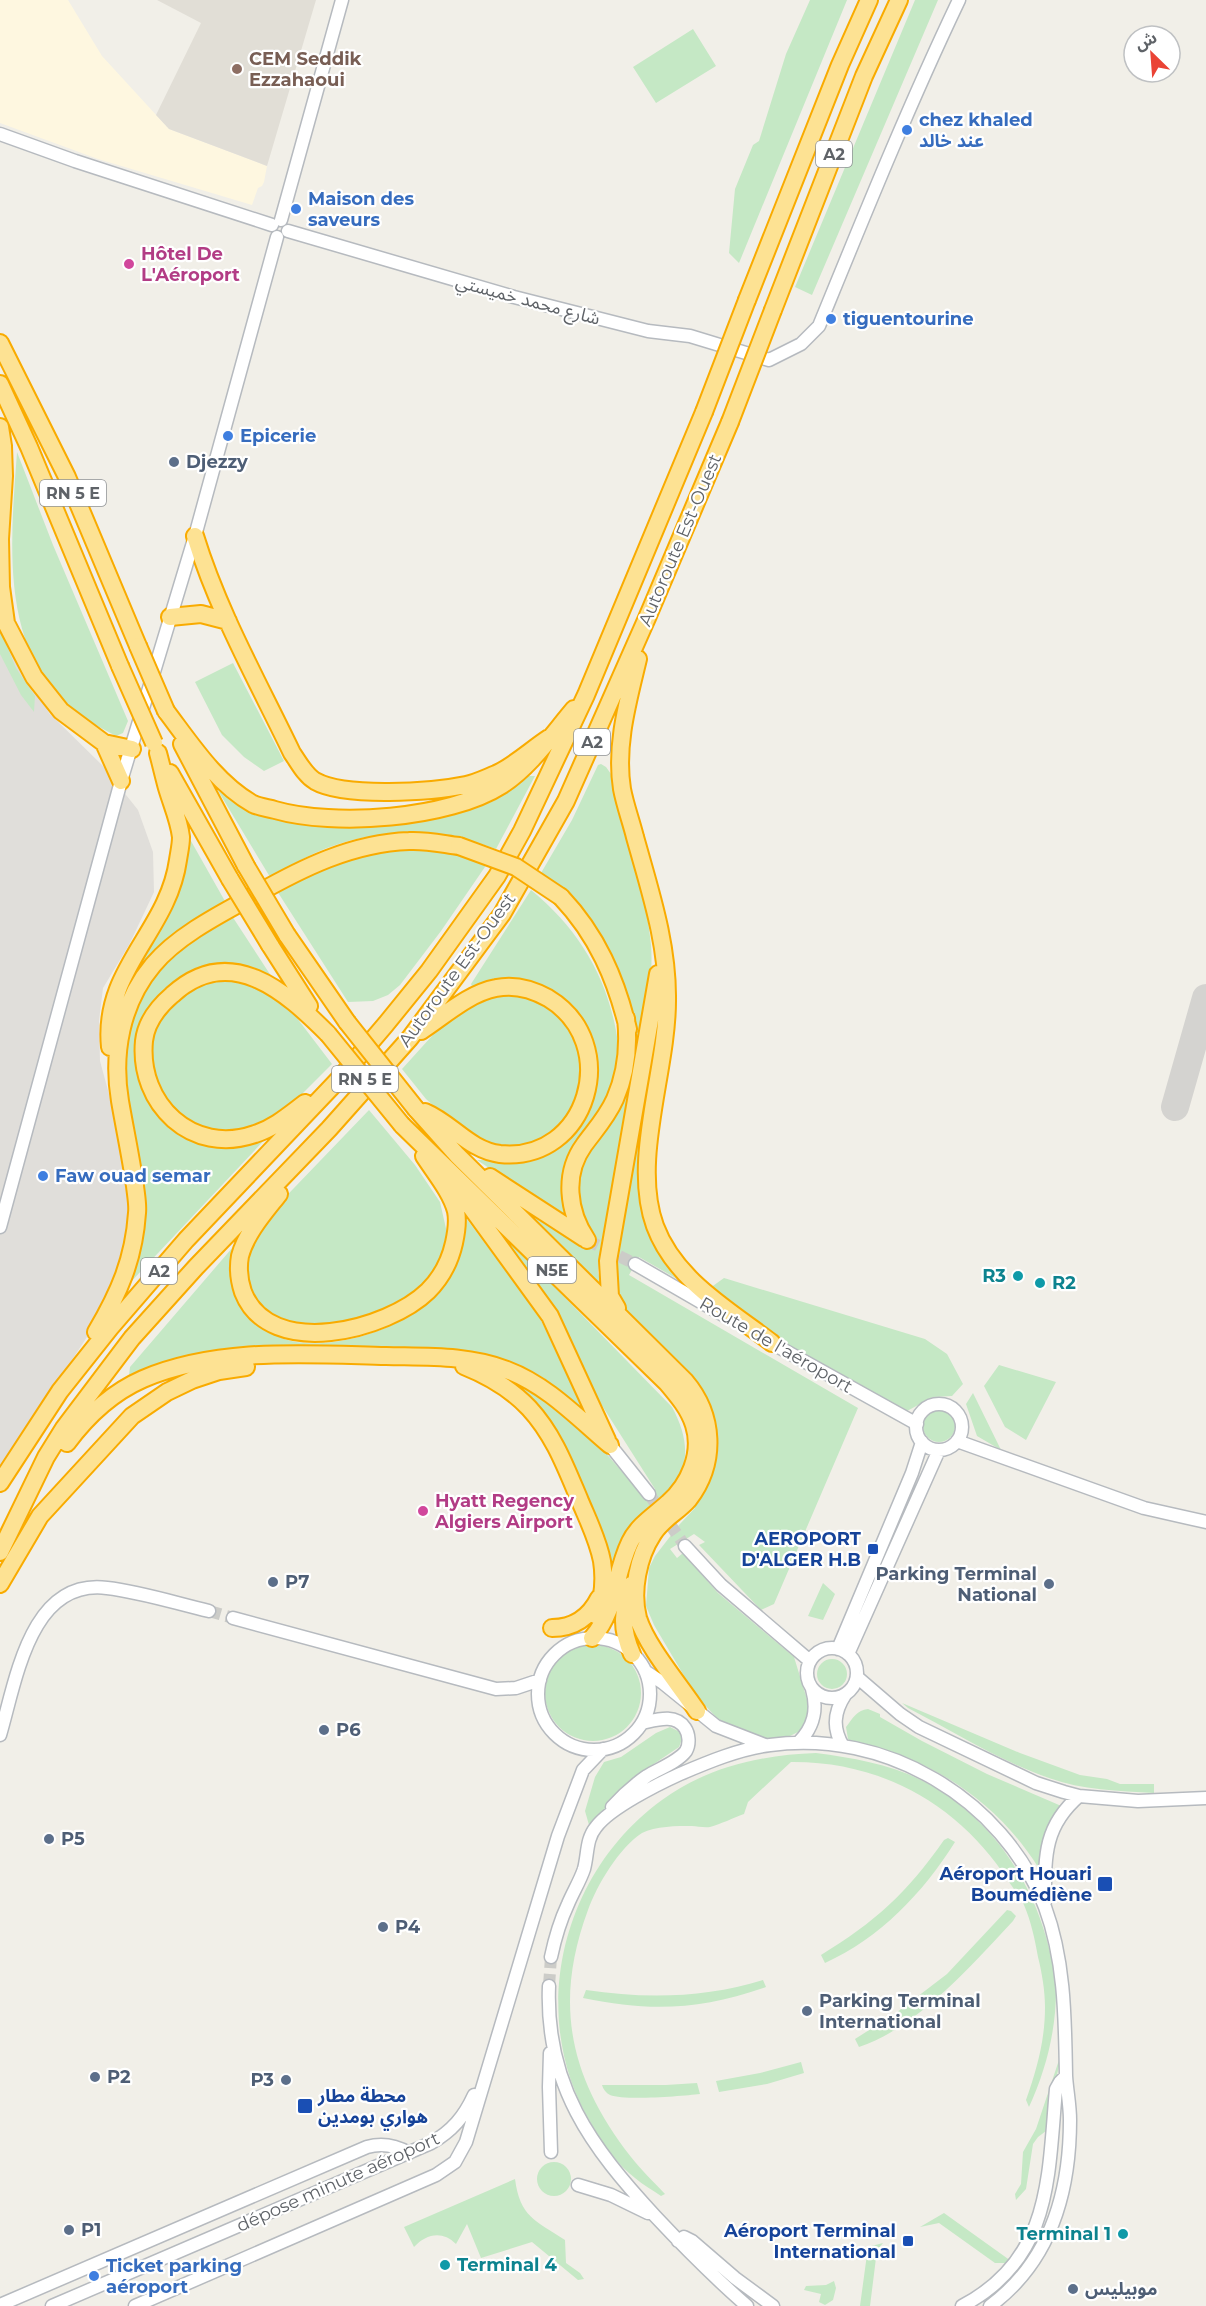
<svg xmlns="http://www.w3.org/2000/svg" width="1206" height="2306" font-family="Montserrat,'Noto Sans Arabic',sans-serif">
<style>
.commercial{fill:#fef7e0}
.industrial{fill:#e0deda}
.education{fill:#e1ded6}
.green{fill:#c5e8c5}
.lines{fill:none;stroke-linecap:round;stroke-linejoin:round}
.taxiway{stroke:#d4d3d0;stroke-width:28}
.secondary-tunnel{stroke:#ccccc8;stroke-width:12;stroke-dasharray:12 6;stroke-linecap:butt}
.secondary-casing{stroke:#b6babf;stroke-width:15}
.highway-casing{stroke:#f9ab00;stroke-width:20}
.secondary{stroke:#fff;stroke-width:12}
.highway{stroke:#fde293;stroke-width:16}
.highway-bridge-casing{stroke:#f9ab00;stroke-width:20;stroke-linecap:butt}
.highway-bridge{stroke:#fde293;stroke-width:16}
.education-dot{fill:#8d6e63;stroke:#fff;stroke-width:2}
.shop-dot{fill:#3f7fe0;stroke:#fff;stroke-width:2}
.hotel-dot{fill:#d1479c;stroke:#fff;stroke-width:2}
.service-dot{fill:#5c6f8a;stroke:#fff;stroke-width:2}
.culture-dot{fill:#0f9aa8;stroke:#fff;stroke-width:2}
.transit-dot{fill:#1a4fb4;stroke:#fff;stroke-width:2}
.labels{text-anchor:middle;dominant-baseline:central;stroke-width:4.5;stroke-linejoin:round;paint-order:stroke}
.shield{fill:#fff;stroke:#8f9295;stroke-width:1.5}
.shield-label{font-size:16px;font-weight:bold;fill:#5f6368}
.education-label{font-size:18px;font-weight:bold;fill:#785e54;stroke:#fff;text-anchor:start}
.shop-label{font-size:18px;font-weight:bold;fill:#366cbe;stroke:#fff;text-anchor:start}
.hotel-label{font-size:18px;font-weight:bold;fill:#b23c85;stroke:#fff;text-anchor:start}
.street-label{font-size:18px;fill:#5f6368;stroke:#fff}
.service-label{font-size:18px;font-weight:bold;fill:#4e5e75;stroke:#fff;text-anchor:start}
.culture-label{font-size:18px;font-weight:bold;fill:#0d838f;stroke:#fff;text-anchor:end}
.transit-label{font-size:18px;font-weight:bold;fill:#164399;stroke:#fff;text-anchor:end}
</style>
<rect width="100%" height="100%" fill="#f1efe8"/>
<!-- commercial -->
<path class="commercial" d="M0,0h68l34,56 67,73 98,37 -3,16 -2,4 -4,2 -6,17 -154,-46 -98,-36z"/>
<!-- industrial -->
<path class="industrial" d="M0,620l4,20 45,73 54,53 35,44 15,42 1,40 -25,53 -26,43 -4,33 1,40 19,70 9,63 1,38 -21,73 -88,134 -20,36z"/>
<!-- education -->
<path class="education" d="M157,0h159l-49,166 -98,-37 -13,-14 45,-92z"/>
<!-- green -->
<path class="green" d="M810,0h37l-108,263 -10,-10 6,-64 18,-44 6,-4 27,-87z
M915,0h23l-126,295 -17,-8z
M693,29l23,37 -60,37 -23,-36z
M17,452l36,93 75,176 -5,12 -7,3c-18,-10 -39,-20 -54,-35 -62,-65 -51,-164 -45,-249z
M0,629l16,39 19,28 -1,16 -13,-17 -21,-41z
M233,663l51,98 -20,10 -20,-14 -22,-22 -27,-53z
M601,764l5,3 5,7c14,53 35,117 40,171 3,36 -7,75 -12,110l-26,-84 -48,-76 -24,-22 31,-53 26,-55z
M527,776h8l-39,73c-58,-21 -123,-22 -181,4 -15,7 -30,16 -45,24l-56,-93 18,14 152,24z
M187,841h4l35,62 -99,90 -6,1c28,-47 66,-95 66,-153z
M418,848l42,6 27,10 -46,67 -41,54 -12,10 -15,6 -25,1 -71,-111 34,-19 59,-20z
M531,890c49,40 79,91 87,154 2,15 2,36 -4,50 -10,20 -29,36 -38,57 -4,10 -4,58 -4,72l-95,-63c26,0 48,1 72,-9 12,-5 20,-13 28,-23 38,-46 24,-113 -29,-140 -14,-7 -33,-12 -49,-9 -9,2 -17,7 -26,10l-2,-5z
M232,916l43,66 -87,-5 -51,76 2,25 14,29 9,12 15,13 13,7 34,8 14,-2 33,-12 -144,153 9,-39 -13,-200 12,-34 17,-34 9,-11 28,-25z
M236,977l48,24 48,63 -54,54 -26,11 -41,3 -39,-21 -17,-29 -5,-36 5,-17 13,-24 36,-24z
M523,993l29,14 25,32 6,43 -10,28 -20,22 -19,11 -22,5 -20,-1 -44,-28 -22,-20 -24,-30 39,-43 42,-29z
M654,1034l3,1 -14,125 25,105 11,15 -40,-23 -10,18 229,133 -84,196 -13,6 -62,-65 6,-3 -11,-8 -24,15 7,9 6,-5 35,40 76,64 16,52 -6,20 -16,8 -28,2 -42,-20 -22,-23 -42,-71 -8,-19 3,-38 6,-12 24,-31 16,-17 -3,-4 19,-40 -83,-137 -10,-27 -4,-22 7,-54 31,-155 -3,-2z
M630,1074l3,13 -32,157 -3,28 7,30 -87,-97 66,43 9,-15c-14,-24 -21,-38 -13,-66z
M369,1110l46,55 25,37 7,31 -8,30 -14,24 -46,30 -82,12 -44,-27 -8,-26 5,-35 19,-27z
M457,1206l81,108 46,97 -40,-33 -34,-15 -128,-12 -253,24 1,-8 103,-120c-1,14 -4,32 1,46 9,24 36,45 62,49 54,8 144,-24 161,-81 4,-14 0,-40 0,-55z
M497,1228l175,179c14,26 19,51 4,77l-2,-1c-30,39 -56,33 -58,93l-55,-125 -68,-77 42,16 63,54 45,52 12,-7 -54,-85 -43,-85 -65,-87z
M724,1278l201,61 22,15 16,30 -11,12 -19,1 -26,14 -17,-5 -118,-68 -62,-50z
M999,1365l57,17 -30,58 -21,-13 -21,-41z
M973,1393l28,57 -24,-14 -11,-32z
M923 1426a16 16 0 1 1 32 0a16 16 0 1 1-32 0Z
M823,1583l12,11 -12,26 -15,-4z
M545 1693a48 48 0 1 1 96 0a48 48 0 1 1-96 0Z
M817 1674a15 15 0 1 1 30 0a15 15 0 1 1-30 0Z
M902,1703l118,50 60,22 27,4 13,5h34v9c-35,-2 -72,-3 -105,-15 -49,-17 -95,-46 -141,-70z
M868,1709l12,5v3l42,24 65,33 79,34 -21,33 -7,26c-42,-67 -110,-111 -187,-125l-3,-3 -2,-12c7,-9 11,-17 22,-18z
M670,1727l10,5 2,7 -3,8 -40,27 -50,51 -4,-14 10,-34 9,-15 17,-5 35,-24z
M816,1753c37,5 75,11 109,29 64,34 107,96 124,166 3,11 6,24 7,36 1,42 -9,84 -27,123l-3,-7c11,-31 19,-60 19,-93 0,-16 -3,-34 -7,-50 -3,-17 -7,-36 -14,-52 -4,-8 -10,-16 -15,-23 -48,-76 -127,-121 -218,-120l-43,40 -4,12c-11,4 -23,10 -34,13 -6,1 -13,-1 -18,-1 -15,0 -37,0 -50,7 -23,15 -45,52 -54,77 -35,94 -18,169 43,247 10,13 23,25 34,37l-4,2c-8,-6 -18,-11 -26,-18 -18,-14 -32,-33 -43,-53 -66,-108 -31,-252 70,-325 45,-33 99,-45 154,-47z
M948,1838l7,4c-32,51 -75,96 -130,121l-4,-8c54,-33 86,-62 123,-115z
M1007,1910l4,1 5,5 -3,5c-41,44 -96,107 -154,126l-4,-8 41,-26 51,-39z
M763,1980l3,7c-66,23 -115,25 -183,11l3,-8c59,9 120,8 177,-10z
M1063,2048l-10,45 -5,33 -2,5 -8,6 -5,7 -7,45 -10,11 -1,-6 6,-10 2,-32 13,-23z
M801,2062l3,11 -37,11 -48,8 -3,-11 44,-8z
M697,2083l3,11c-18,2 -75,7 -90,1 -4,-2 -7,-6 -8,-10h64z
M537 2179a17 17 0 1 1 34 0a17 17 0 1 1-34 0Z
M515,2179c5,38 20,41 50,61l1,23 14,10 4,6 -6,1 -46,-38 -51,16 -14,-34 -11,20c-14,-14 -30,-10 -42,3l-10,-20z
M944,2213l67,48 -5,2h-11l-56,-40 -19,4z
M883,2243l-6,7 -7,56h-10l8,-59z
M834,2281l2,7 -3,12 -8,5 -6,-3 2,-8 -17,-4 2,-4 20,-1z"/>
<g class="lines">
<!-- taxiway -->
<path class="taxiway" d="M1175,1107l31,-109"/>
<!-- secondary-tunnel -->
<path class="secondary-tunnel" d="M587,1240l48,24
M649,1494l36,52
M209,1611l24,7
M549,1986l2,-29"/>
<!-- secondary casing -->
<g class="secondary-casing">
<path id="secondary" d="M0,134l75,27 197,64
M281,220l61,-220
M288,231l226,66 134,34 42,5 79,24 32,-16 18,-18c45,-110 89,-219 140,-326
M0,1227l121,-446 74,-245 82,-299
M635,1264l90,52
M766,1340l151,84
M916 1427a23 23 0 1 1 46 0a23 23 0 1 1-46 0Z
M957,1441l187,67 62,14
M610,1445l39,49
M685,1546l36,39 89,76
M233,1618l263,71 20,-1 24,-8
M538 1694a56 56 0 1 1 112 0a56 56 0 1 1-112 0Z
M807 1673a25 25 0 1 1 50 0a25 25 0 1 1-50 0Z
M838,1649l74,-176 10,-31
M848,1654l91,-204
M645,1671l18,12 53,43 49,19
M857,1677l43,37 19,13 117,56 28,9 15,4 59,5 68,-3
M0,1735c16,-54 30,-157 107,-147 34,4 68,15 102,23
M798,1743c16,-16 20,-33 14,-54
M843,1746c-11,-18 -9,-34 2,-51
M612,1807c10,-11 22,-22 35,-31 11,-7 31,-14 39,-25 4,-7 3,-17 -1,-23 -10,-15 -29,-8 -43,-5
M1045,1902c0,-44 -2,-75 34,-106
M551,1957c4,-19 9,-36 17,-53 5,-12 12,-23 16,-35 4,-15 2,-30 12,-42 14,-19 62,-43 84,-53 28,-12 59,-25 90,-29 114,-16 233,53 275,162 20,54 20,112 21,169 1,15 4,29 4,44 0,73 -19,141 -80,186
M549,1986c-4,99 42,161 106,230 29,31 60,62 92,90
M550,2053l-1,34 2,65
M578,2185l33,10 37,18
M678,2241l6,-4 8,4 43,37 38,28
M0,2305l367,-158c14,-4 28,-2 42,6
M52,2306l379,-163c21,-12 33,-26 43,-48
M135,2306l301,-131 19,-13 11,-20 92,-306 25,-66 20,-21
M962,2306c90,-47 86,-129 94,-217l4,-7 6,-6"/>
</g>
<!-- highway casing -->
<g class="highway-casing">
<path id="highway" d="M747,300l93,-235 29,-65
M773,310l91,-234 35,-76
M0,343l67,134 71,169
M0,384l29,63 91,219
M0,427l3,19 1,30 -4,63 1,48 5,36 28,54 27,34 43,32 17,38
M195,536c23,75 63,146 97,217 7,10 13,22 23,28 30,17 117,11 151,4 10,-2 20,-7 30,-11 18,-8 36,-25 53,-36
M170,617l31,-3 27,7
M638,659c-10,42 -23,86 -16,130 3,16 9,32 13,48 15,54 33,107 32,164 0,71 -36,159 -12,225 20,54 74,84 117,117
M166,711c25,33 50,72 87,93 6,3 15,4 22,6 59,17 174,9 227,-25 28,-18 50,-50 72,-76
M104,743l28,6
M182,744l64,122
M170,773l60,106
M561,897c36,38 55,82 67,132
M287,935l60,87
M270,945l39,61
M421,1031c23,-15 48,-38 75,-43 19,-4 36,1 52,10 75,45 40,165 -48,156 -31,-4 -47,-30 -75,-42
M110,1047c-8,-78 58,-115 68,-187 1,-7 3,-15 3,-23 -2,-17 -9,-32 -14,-49 -3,-11 -6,-24 -9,-35
M305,1103c-16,12 -31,25 -50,31 -63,22 -117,-30 -111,-93 2,-18 14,-34 28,-46 58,-53 113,-4 156,39
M416,1109l41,46 228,226c29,34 32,81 4,118 -11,13 -27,20 -36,35 -15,23 -22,57 -15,84 9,29 42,67 59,93
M402,1125l265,258c11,13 22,26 27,42 9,28 -5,60 -26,78 -13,12 -30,22 -38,39 -16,33 -13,67 -38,96
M490,1177l94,61
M457,1188l93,128 57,124
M279,1194c-14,18 -33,39 -39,62 -2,11 -1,24 3,36 27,69 145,38 185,-1 13,-13 22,-30 26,-48 2,-9 4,-22 2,-32 -5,-19 -21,-38 -32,-55
M587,1240c-19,-28 -24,-66 -3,-95 11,-15 23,-28 31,-46 11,-25 14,-53 11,-81
M617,1308l-7,-12 -2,-35 50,-287
M96,1332c23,-39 38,-73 41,-119 1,-8 -1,-18 -2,-27 -4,-28 -10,-56 -15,-85 -8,-47 1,-98 33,-136 24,-29 67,-51 100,-69 49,-28 99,-53 156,-55 17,-1 34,3 50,5
M464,1366c25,10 47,23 65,42 25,27 37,60 51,93 8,19 18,39 22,60 3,19 1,37 -5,55
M67,1443c20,-27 44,-50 76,-64 75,-32 163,-25 243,-23 41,1 82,-1 121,14 40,15 71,48 103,75
M0,1483l60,-92 50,-63 76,-88 154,-162 46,-54 43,-53 68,-95 25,-45 64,-136 118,-283
M0,1552l46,-95 18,-29 68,-90 64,-71 133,-138 81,-91 92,-124 64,-113 81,-183 83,-196
M0,1584l40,-68 92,-100 35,-24 25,-12 27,-9 27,-4
M631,1585c-8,27 -11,42 1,69
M552,1628c21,0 37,-10 47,-30"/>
</g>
<!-- secondary -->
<use href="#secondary" class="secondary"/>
<!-- highway -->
<use href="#highway" class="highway"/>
<!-- highway-bridge casing -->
<g class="highway-bridge-casing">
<path id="highway-bridge" d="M704,412l43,-112
M730,422l43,-112
M138,646l28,65
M120,666l34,77
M459,846l57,21 45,30
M246,866l41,69
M230,879l40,66
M347,1022l69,87
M328,1034l74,91"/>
</g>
<!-- highway-bridge -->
<use href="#highway-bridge" class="highway-bridge"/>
</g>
<!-- markers -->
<circle class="education-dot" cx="237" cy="69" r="6"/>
<g class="shop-dot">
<circle cx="907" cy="130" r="6"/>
<circle cx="296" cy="209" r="6"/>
<circle cx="831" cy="319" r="6"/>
<circle cx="228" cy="436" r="6"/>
<circle cx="43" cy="1176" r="6"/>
<circle cx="94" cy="2276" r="6"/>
</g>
<g class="hotel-dot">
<circle cx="129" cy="264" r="6"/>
<circle cx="423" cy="1511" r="6"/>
</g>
<g class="service-dot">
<circle cx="174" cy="462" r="6"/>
<circle cx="273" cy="1582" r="6"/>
<circle cx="1049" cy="1584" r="6"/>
<circle cx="324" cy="1730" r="6"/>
<circle cx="49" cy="1839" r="6"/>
<circle cx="383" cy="1927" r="6"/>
<circle cx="807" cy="2011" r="6"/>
<circle cx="95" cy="2077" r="6"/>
<circle cx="286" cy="2080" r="6"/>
<circle cx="69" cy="2230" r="6"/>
<circle cx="1073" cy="2289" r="6"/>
</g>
<g class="culture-dot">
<circle cx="1018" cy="1276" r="6"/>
<circle cx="1040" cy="1283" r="6"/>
<circle cx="1123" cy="2234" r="6"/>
<circle cx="445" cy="2265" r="6"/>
</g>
<g class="transit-dot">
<rect x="867" y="1543" width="12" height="12" rx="3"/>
<rect x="1097" y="1876" width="16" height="16" rx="3"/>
<rect x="297" y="2098" width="16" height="16" rx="3"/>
<rect x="902" y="2235" width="12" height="12" rx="3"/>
</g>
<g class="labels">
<!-- shield labels -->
<g class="shield">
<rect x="816" y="141" width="36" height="26" rx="4.5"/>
<rect x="40" y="480" width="66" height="26" rx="4.5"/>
<rect x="574" y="729" width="36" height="26" rx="4.5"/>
<rect x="332" y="1066" width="66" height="26" rx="4.5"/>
<rect x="528" y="1257" width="48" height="26" rx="4.5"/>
<rect x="141" y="1258" width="36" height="26" rx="4.5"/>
</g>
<g class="shield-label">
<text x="834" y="154">A2</text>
<text x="73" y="493">RN 5 E</text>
<text x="592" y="742">A2</text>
<text x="365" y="1079">RN 5 E</text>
<text x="552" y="1270">N5E</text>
<text x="159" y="1271">A2</text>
</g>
<!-- education labels -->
<g class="education-label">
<text x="249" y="59">CEM Seddik<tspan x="249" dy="21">Ezzahaoui</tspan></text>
</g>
<!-- shop labels -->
<g class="shop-label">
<text x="919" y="120">chez khaled<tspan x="919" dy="21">عند خالد</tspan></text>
<text x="308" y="199">Maison des<tspan x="308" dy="21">saveurs</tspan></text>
<text x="843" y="319">tiguentourine</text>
<text x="240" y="436">Epicerie</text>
<text x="55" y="1176">Faw ouad semar</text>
<text x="106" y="2266">Ticket parking<tspan x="106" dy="21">aéroport</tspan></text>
</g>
<!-- hotel labels -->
<g class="hotel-label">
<text x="141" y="254">Hôtel De<tspan x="141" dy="21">L'Aéroport</tspan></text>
<text x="435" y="1501">Hyatt Regency<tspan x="435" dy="21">Algiers Airport</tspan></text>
</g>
<!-- street labels -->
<g class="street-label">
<text transform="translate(528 300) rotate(15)">شارع محمد خميستي</text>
<text transform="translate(680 540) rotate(-67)">Autoroute Est-Ouest</text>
<text transform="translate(457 970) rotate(-54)">Autoroute Est-Ouest</text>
<text transform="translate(776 1345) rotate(30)">Route de l'aéroport</text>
<text transform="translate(338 2182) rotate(-24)">dépose minute aéroport</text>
</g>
<!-- service labels -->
<g class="service-label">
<text x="186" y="462">Djezzy</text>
<text x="1037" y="1574" text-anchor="end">Parking Terminal<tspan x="1037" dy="21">National</tspan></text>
<text x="285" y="1582">P7</text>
<text x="336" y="1730">P6</text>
<text x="61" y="1839">P5</text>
<text x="395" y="1927">P4</text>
<text x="819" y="2001">Parking Terminal<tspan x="819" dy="21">International</tspan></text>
<text x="107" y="2077">P2</text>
<text x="274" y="2080" text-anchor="end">P3</text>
<text x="81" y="2230">P1</text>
<text x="1085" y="2289">موبيليس</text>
</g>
<!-- culture labels -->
<g class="culture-label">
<text x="1006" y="1276">R3</text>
<text x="1052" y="1283" text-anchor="start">R2</text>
<text x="1111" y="2234">Terminal 1</text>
<text x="457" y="2265" text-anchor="start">Terminal 4</text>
</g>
<!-- transit labels -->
<g class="transit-label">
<text x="861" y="1539">AEROPORT<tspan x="861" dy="21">D'ALGER H.B</tspan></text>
<text x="1092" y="1874">Aéroport Houari<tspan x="1092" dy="21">Boumédiène</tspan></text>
<text x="318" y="2096" text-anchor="start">محطة مطار<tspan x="318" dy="21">هواري بومدين</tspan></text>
<text x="896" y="2231">Aéroport Terminal<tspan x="896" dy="21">International</tspan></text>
</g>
</g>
<!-- north arrow -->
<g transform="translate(1152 54) rotate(335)"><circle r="28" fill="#ffffff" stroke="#bfc1c3" stroke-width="1.5"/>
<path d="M0-4.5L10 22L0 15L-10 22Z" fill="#ea4335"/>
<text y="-9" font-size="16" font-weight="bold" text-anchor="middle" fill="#5f6368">ش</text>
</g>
</svg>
